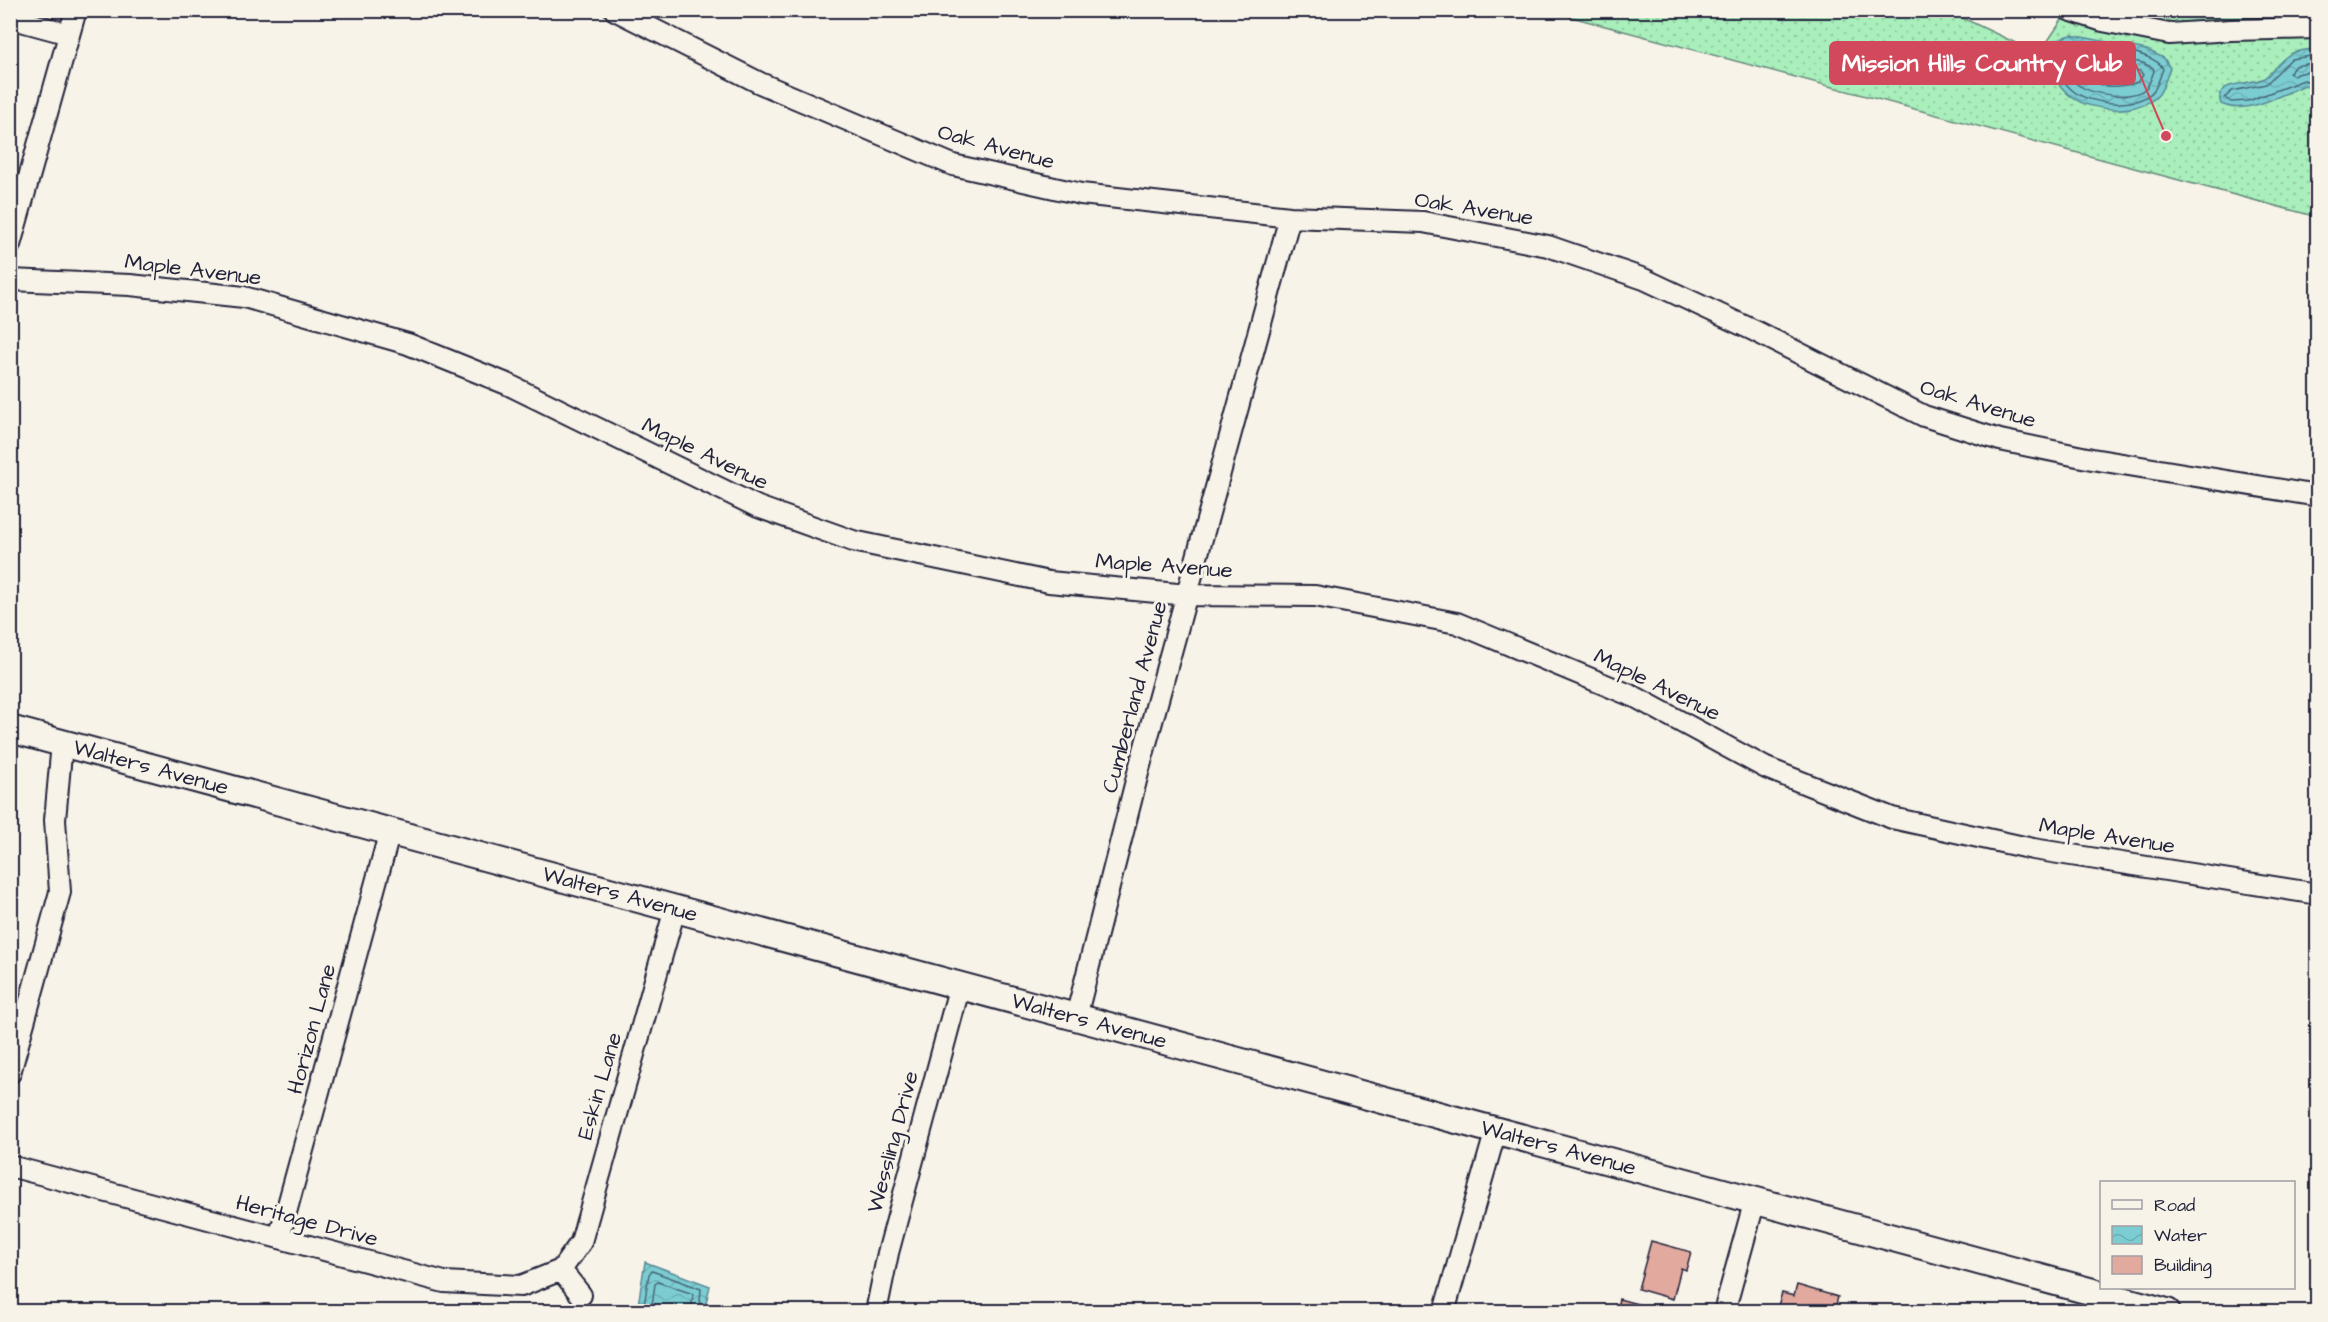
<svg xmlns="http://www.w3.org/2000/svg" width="2328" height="1322" font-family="'Architects Daughter',sans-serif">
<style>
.grass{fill:url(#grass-dots);stroke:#66887b;stroke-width:1.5}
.water{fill:url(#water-waves);stroke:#588996;stroke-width:1.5}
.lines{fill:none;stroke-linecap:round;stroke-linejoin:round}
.shore{stroke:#466677;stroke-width:1.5}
.building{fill:#e2a99e;stroke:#22223b;stroke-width:1.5}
.minor-casing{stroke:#22223b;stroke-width:24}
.major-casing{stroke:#22223b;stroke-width:30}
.minor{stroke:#f7f3e8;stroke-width:20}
.major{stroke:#f7f3e8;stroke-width:26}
.labels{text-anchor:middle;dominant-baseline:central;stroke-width:6;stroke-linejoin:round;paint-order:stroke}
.street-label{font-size:22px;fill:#22223b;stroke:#f7f3e8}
.leader{fill:none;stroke:#d1495b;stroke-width:2}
.callout-dot{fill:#d1495b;stroke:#f7f3e8;stroke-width:2}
.callout{fill:#d1495b;stroke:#d1495b;stroke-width:2}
.callout-label{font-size:24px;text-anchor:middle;font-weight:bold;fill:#fff}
</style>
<defs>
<pattern id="grass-dots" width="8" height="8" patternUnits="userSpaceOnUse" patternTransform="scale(1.5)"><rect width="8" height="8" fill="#a9efbb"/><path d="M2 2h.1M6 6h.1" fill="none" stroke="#91cda2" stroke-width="1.8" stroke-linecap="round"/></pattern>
<pattern id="water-waves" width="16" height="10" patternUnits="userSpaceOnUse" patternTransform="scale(1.5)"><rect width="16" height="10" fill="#7ccdd2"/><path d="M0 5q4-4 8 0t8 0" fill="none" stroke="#6bb0b5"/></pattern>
</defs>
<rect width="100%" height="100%" fill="#f7f3e8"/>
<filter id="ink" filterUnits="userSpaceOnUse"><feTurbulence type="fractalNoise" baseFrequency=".0167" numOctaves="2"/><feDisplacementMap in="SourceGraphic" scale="12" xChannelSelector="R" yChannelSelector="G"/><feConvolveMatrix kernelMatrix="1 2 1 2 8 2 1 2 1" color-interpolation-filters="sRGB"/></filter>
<g filter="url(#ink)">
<!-- grass -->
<path class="grass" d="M1549,11h399l91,43 29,-43h249v206z"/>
<!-- water -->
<path class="water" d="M2072,35l75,15 17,8 6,10c-3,8 -6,19 -11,26 -6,8 -15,10 -24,13 -18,5 -53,1 -67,-13 -20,-18 -33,-52 4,-59z
M2317,49v43l-12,-7c-25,10 -59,31 -84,19 -9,-24 29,-19 41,-25 4,-1 8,-6 11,-9 15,-18 21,-20 44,-21z
M645,1262l65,24 -6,25h-67z"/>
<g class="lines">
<!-- shore -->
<path class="shore" d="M2072,41c20,4 84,10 91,28 -3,7 -5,16 -9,21 -15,20 -65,15 -82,0 -15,-13 -30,-44 0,-49z
M2072,49l71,14 10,5 1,3c-2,5 -4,12 -8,17 -14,13 -53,7 -68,-3 -6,-4 -11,-13 -15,-19l1,-13z
M2318,55l-27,4 -25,25 -34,7 -7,7 6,4 17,-1 56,-21 14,5
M2075,58l65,13 3,4 -5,7c-29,9 -48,5 -67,-20z
M2318,62l-23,4 -6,7 4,2 13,-3 12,5
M643,1312l6,-38 3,-3 49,18 -2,23
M651,1312l4,-28 3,-2 35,12 -2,18"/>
</g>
<!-- building -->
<path class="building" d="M1651,1241l40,11 -5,18 -5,-2 -8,31 -35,-10z
M1797,1285l41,12 -4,15h-58l6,-19 12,3z
M1619,1299l48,13h-51z"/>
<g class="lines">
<!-- minor casing -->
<g class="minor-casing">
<path id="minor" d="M615,10l145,73 193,82 128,29 209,23 133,5 125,24 96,33 111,52 169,85 76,24 92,19 226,37
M2069,10l34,11 66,13 62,-4 87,-2
M10,18l59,16
M10,245l66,-235
M10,280l120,5 114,12 164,47 99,40 251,123 95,34 196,41 139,13 127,1 142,27 180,75 129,70 126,50 141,31 285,45
M1076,1017l63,-248 151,-552
M10,1073l50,-181 -5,-72 7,-77
M10,1166l434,116 77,4 40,-16 20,25
M279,1238l111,-407
M561,1270l20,-28 94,-333
M876,1312l12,-59 72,-268
M1444,1312l52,-182
M1724,1312l31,-112"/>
</g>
<!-- major casing -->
<g class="major-casing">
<g id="major">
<path id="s1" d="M10,729l2157,583"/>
</g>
</g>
<!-- minor -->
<use href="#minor" class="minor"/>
<!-- major -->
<use href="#major" class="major"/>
</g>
</g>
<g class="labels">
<!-- street labels -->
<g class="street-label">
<text transform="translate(996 147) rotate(15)">Oak Avenue</text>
<text transform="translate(1474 209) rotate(9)">Oak Avenue</text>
<text transform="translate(193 270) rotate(7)">Maple Avenue</text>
<text transform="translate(1978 404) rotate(17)">Oak Avenue</text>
<text transform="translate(705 454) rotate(26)">Maple Avenue</text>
<text transform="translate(1164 566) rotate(4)">Maple Avenue</text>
<text transform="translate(1657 685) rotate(26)">Maple Avenue</text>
<text transform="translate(1135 697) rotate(-75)">Cumberland Avenue</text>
<text stroke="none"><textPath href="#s1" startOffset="146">Walters Avenue</textPath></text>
<text transform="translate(2107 836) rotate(9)">Maple Avenue</text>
<text stroke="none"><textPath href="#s1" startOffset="632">Walters Avenue</textPath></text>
<text stroke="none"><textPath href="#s1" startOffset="1118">Walters Avenue</textPath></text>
<text transform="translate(312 1029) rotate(-75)">Horizon Lane</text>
<text transform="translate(600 1086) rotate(-74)">Eskin Lane</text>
<text transform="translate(893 1142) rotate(-75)">Wessling Drive</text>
<text stroke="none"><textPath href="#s1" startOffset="1604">Walters Avenue</textPath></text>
<text transform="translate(307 1221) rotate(15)">Heritage Drive</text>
</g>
</g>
<!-- callouts -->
<path class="leader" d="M2166 136L2135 63"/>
<circle class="callout-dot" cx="2166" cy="136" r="6"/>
<rect class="callout" x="1830" y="42" width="305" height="42" rx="6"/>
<g class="callout-label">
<text x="1982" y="71">Mission Hills Country Club</text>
</g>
<!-- margin -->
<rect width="2328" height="1322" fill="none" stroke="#f7f3e8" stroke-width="36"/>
<rect x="18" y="18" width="2292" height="1286" fill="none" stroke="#22223b" stroke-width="2" filter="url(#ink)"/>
<!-- legend -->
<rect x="2100" y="1181" width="195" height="108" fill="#f7f3e8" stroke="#a29fa3" stroke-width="1.5"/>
<rect x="2112" y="1200" width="30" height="9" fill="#f7f3e8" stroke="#a29fa3" stroke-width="1.5"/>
<text x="2154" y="1211" font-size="18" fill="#22223b">Road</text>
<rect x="2112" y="1226" width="30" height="18" fill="url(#water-waves)" stroke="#a29fa3" stroke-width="1.5"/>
<text x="2154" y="1241" font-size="18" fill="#22223b">Water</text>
<rect x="2112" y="1256" width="30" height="18" fill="#e2a99e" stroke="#a29fa3" stroke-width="1.5"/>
<text x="2154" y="1271" font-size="18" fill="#22223b">Building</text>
</svg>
